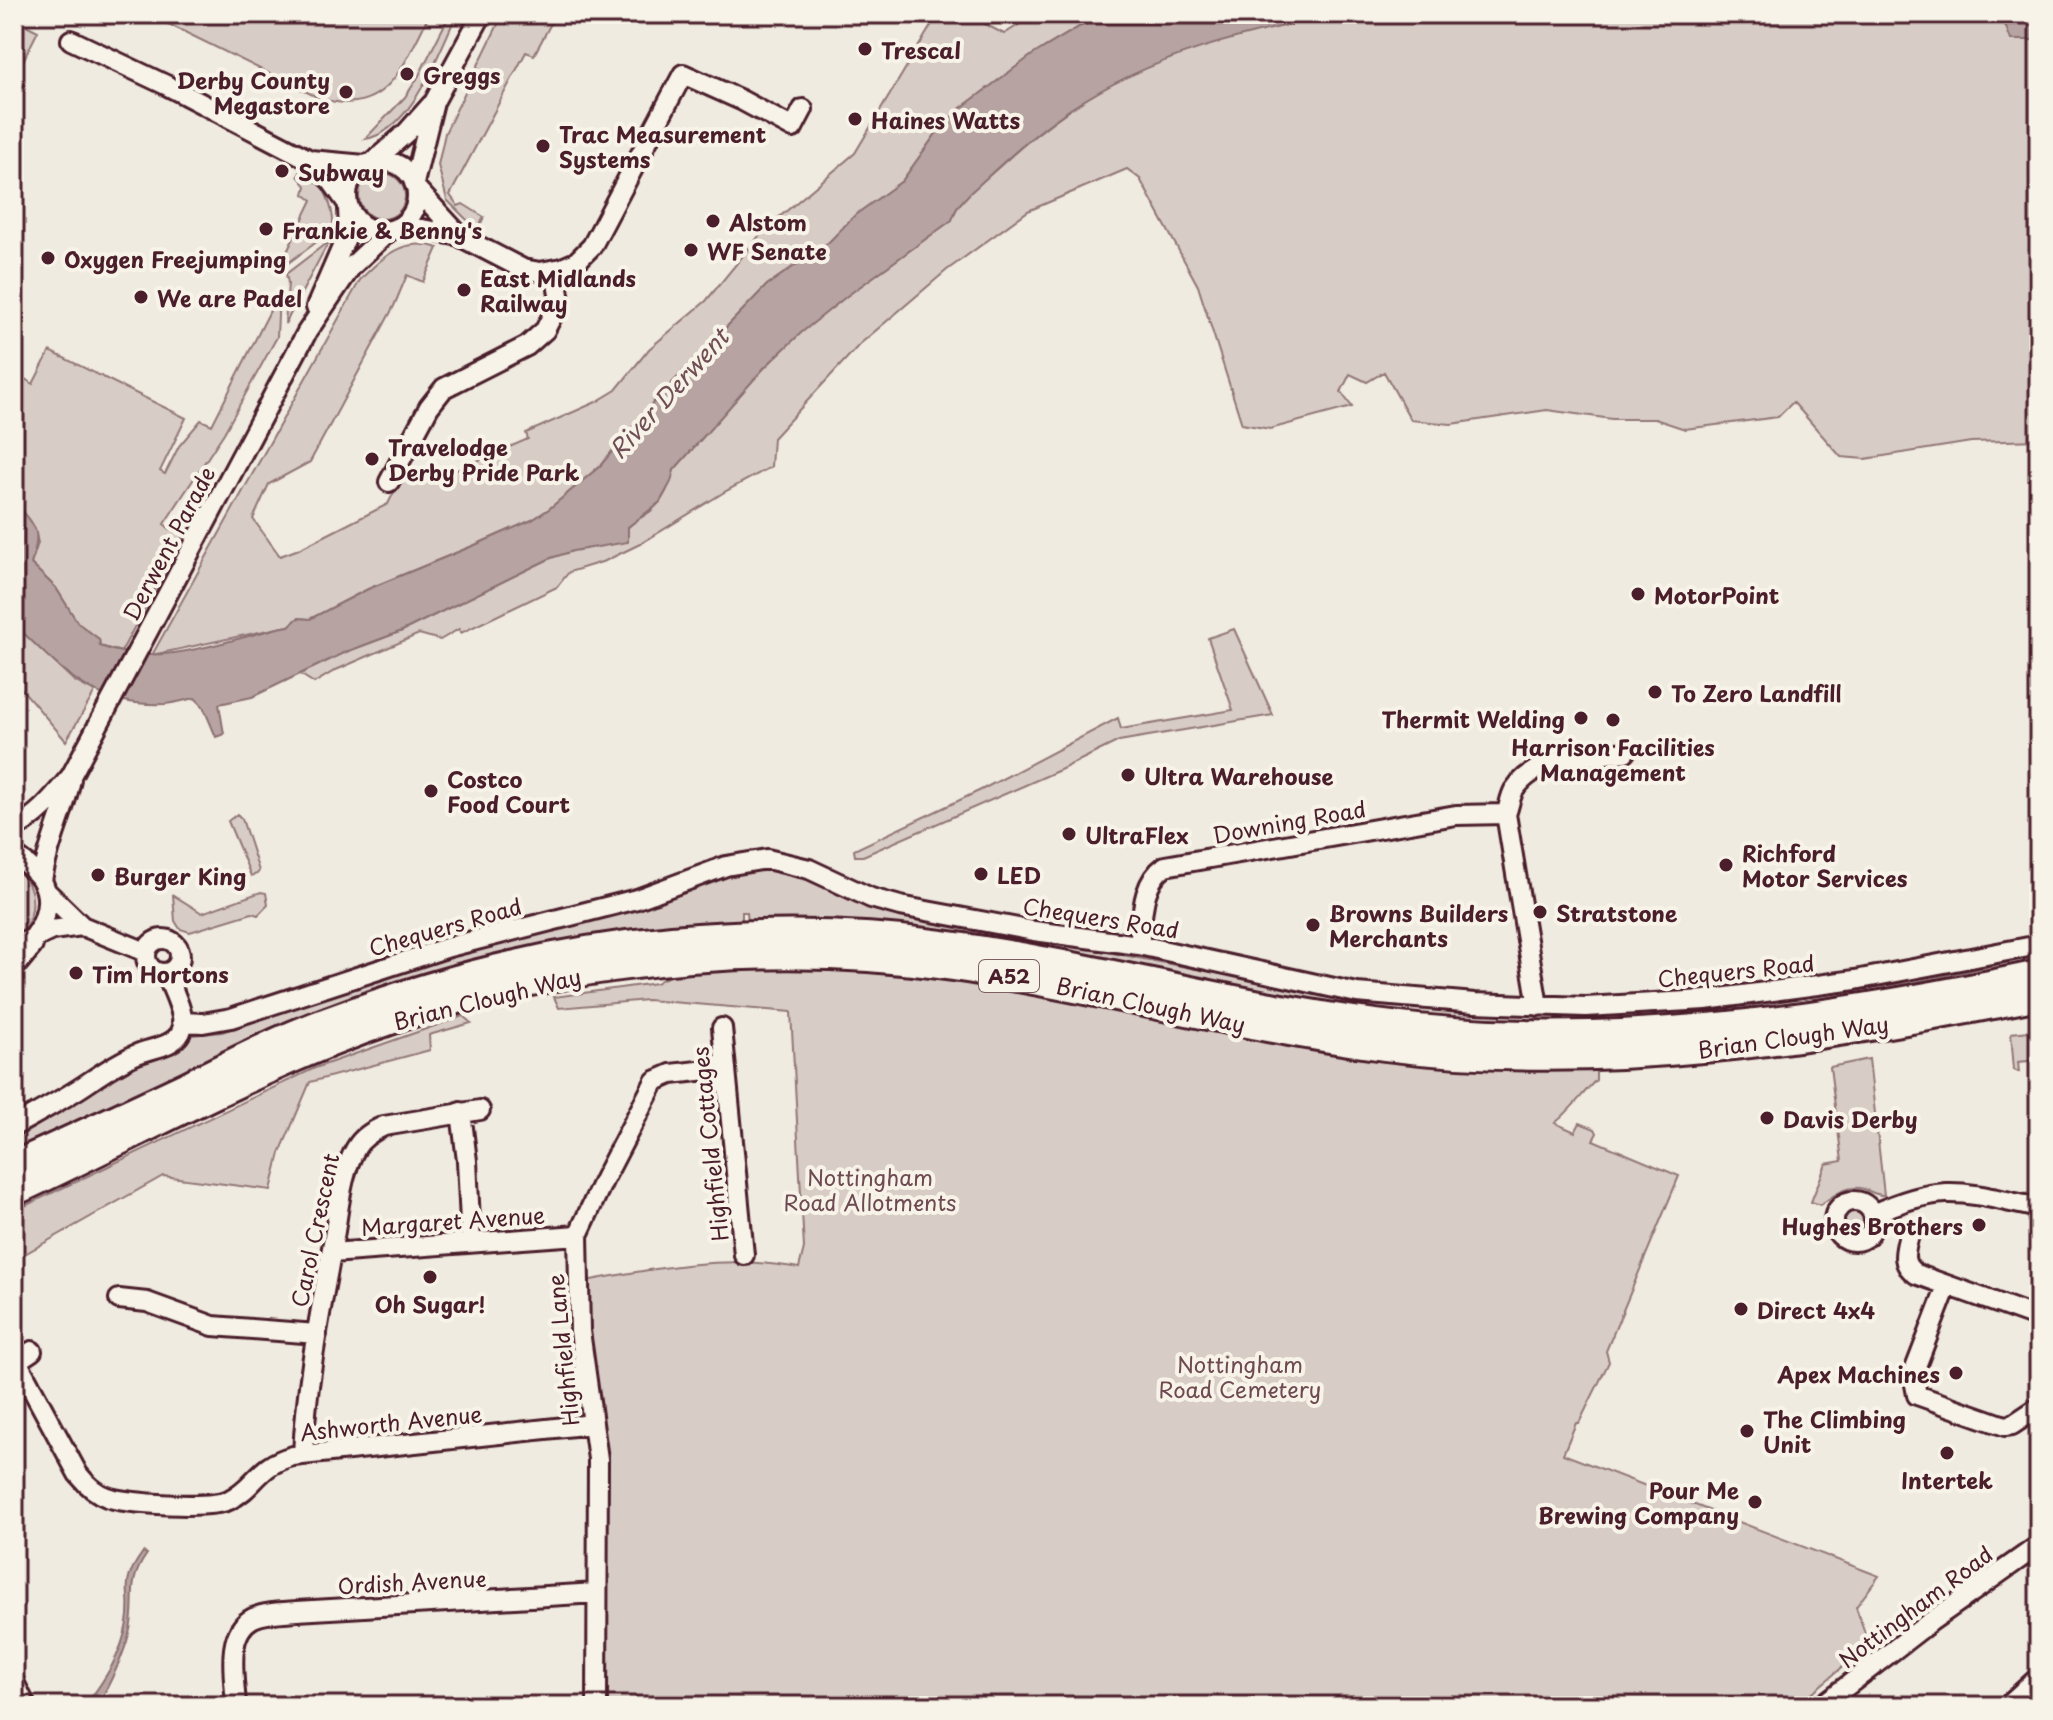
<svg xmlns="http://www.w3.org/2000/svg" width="2053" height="1720" font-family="'Playpen Sans',sans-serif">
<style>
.green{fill:#d8cdc6;stroke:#917678;stroke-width:2}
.water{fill:#b7a4a2;stroke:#8b6f72;stroke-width:2}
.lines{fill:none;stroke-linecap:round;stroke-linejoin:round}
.minor-casing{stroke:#4a1f2b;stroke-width:24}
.highway-casing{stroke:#4a1f2b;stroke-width:32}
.minor{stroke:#f7f3e8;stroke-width:18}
.highway{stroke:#f7f3e8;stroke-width:26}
.poi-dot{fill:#4a1f2b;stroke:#f7f3e8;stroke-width:3}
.labels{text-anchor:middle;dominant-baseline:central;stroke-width:8;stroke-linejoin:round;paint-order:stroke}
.shield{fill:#f7f3e8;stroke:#7e5f64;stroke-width:2}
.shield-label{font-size:20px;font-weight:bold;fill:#4a1f2b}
.poi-label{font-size:22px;font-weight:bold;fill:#4a1f2b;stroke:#f7f3e8;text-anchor:start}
.street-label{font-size:22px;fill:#4a1f2b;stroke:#f7f3e8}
.park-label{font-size:22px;fill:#6e4a52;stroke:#f7f3e8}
.water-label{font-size:24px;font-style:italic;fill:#704e55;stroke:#f7f3e8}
</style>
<rect width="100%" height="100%" fill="#f0ebe0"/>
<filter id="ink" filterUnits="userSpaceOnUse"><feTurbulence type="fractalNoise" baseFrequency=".0125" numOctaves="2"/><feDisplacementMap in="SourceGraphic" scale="16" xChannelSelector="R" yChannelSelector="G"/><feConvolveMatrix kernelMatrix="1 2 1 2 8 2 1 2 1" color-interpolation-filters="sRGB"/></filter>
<g filter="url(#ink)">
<!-- green -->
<path class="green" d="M148,14h282c-26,49 -43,106 -111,84z
M450,14h7c-18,37 -45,118 -92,125l40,-42 12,-18z
M503,14h53l-22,41 -8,-3 -76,143 8,11 5,-2 21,13 -5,10 -13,-8 -19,-19 -9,-35 7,-32z
M938,14h28l38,20 32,-20h73l-30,13 -34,20 -84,61 -23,23 -36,50 -47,35 -26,26 -62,43 -116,120 -51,61 -51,43 -17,11 -57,25 -107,44 -58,30 -11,-1 -10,8 -11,2 -126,27 208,-375c22,-23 44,-44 78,-32l-15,34 -16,-7 -13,31 -84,156 -41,22 -16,35 27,37 19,-7 89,-45 12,-24 9,-9 11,-1 23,6 85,-37 -2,-6 70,-31 20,-12 33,-41 57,-48 58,-71 91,-77z
M1343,14h696v426l-68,2 -106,17 -24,-2 -48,-55 -15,15 -93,12 -30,-10h-43l-65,-9 -96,14 -40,-4 -27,-48 -17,10 -17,-8 -9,18 11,15 -82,22 -28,-5 -44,-138 -58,-107 -13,-10 -99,42 -81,59 -87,74 -87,94 -2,29 -45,24 -86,53 -35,17 -36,11 -12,15 -96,46 -2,-4 -19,11 -21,-6 -83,36 -22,13 -14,-9 46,-22 56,-21 149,-73 75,-28c7,-10 17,-12 26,-20 11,-9 19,-27 22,-40 41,-46 79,-94 125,-136 48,-42 101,-78 153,-115 7,-22 32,-38 49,-54 37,-34 78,-66 124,-88 68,-34 144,-49 218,-63z
M14,19l24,12 -24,48v-9l7,-15 -7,-4z
M303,167h3c17,14 29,41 27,63l-45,33 -2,-1 3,-6 -3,-2 26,-54 -8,-6 2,-8 -8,-10z
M359 196a23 23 0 1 1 46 0a23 23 0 1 1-46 0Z
M329,241l-44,83 3,-41 -2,-9z
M279,293l-2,44 -53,96 -60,91 6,5 12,-2 5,2 -66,123 -21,-6 -1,-7 -21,-15 -22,-36 -25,-24 7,-21 -3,-13 -21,-29v-129l19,12 17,-33 136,67 -26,53 5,3 14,-28 22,-26 11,5z
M14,624l60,57 21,11 -29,49 -52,-61z
M1234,629l39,86 -154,26 -57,28 -199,87h-8l-1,-6 127,-60 137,-72 3,11 112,-19 -25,-72z
M237,814l5,5 17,52 -2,3 -6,2 -23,-55z
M14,866c26,22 23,54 0,76z
M759,866l54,11 225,62 232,44 125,20 428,-11 87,-9 129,-27v8l-123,24 -193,27 -160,10 -134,-6 -681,-95 -1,-12h-5v12l-77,4 -651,225v-13l122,-74 39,-13 17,-18 30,-3 230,-75 190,-51 90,-34z
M261,892l5,1 2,12 -10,10 -6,-2 -62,19 -10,-3 -5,-8 -2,-26 29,18z
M804,965l90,3 696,99 6,5v8c-14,14 -26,31 -41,43l20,9 5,-9 15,6 2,4 -4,7 86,36 -73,175 3,11 -30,61h-3l-13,31 316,122 -23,31 13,38 -73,61h-1191l-2,-85 4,-122 -21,-163 -1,-55c70,-13 142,-27 214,-13l5,-20 -13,-236 -144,-12 -88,8 -5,-11 102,-14c31,-22 109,-17 148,-18z
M463,1016l8,7 -42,12 1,15 -120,32 -30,71 -9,37 -108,-14 -149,84v-49l301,-143z
M2039,1030v30l-21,2 1,10 -5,-2 -3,-37z
M1869,1059l15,136c-9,0 -12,-3 -20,-6 -17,-5 -31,7 -44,16l-9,-3 15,-38 16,-3 -12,-94z
M1842 1221a12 12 0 1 1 24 0a12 12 0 1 1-24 0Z"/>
<!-- water -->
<path class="water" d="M1109,14h234c-96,18 -192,41 -274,96 -35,23 -67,54 -98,82l-14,15 -5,13 -105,76 -46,37 -37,35 -90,102 -3,12 -11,20 -32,25v15l-55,9 -22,7 -149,73 -56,21 -94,45 -33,7 5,30 -8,3 -13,-31 -8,-8c-10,2 -20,5 -30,6 -75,3 -102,-34 -151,-80v-123c23,27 28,29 17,63l25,24 22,35 21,16 1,7c57,22 122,-4 178,-18l11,-2 9,-8 12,1 58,-30 107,-44 57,-25 17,-11 51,-43 51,-61 116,-120 62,-43 26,-27 47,-34 36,-50 23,-23 71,-53 47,-28z
M2001,14h37l1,13 -5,13h-23z
M143,1552l4,2c-23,32 -9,47 -18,80 -6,23 -17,44 -28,66l-4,6h-12c19,-25 37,-52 42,-83 6,-36 -10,-35 16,-71z"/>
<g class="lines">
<!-- minor casing -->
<g class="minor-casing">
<path id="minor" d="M71,40l95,45 144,75 22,22 15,21
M310,160l55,5
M347 196a35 35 0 1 1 70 0a35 35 0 1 1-70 0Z
M373,162l34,-30 24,-27
M414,183l20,-81 48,-88
M416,188l45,49 62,32 17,3 22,-4 14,-6 16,-16 91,-172 58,26 52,28 10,-19
M396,228l26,1 38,7
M316,307l33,-76 -1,-23
M389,482l40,-75 15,-19 83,-42 18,-16 15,-29 -5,-31
M14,828c25,-12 40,-32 57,-52l236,-444 44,-65 39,-37
M14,855c10,7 22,15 28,26 13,23 -1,55 -22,68
M42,881c5,-36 22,-67 29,-102
M46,891l36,35 64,26
M33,939l19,-9 30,-4
M146 956a17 17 0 1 1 34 0a17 17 0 1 1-34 0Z
M1139,945c4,-27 1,-61 26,-79l291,-51 50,-1
M1538,1006l-32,-192c3,-7 4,-17 8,-24 24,-35 73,-33 111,-38
M182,1022l21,1 28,-5 218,-71 188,-48 89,-33 41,-7 42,10 62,29 29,8 134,25 105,14 218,48 118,10 111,4 119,-7 150,-20 184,-35
M722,1028l22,227
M461,1112l6,49 4,82
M14,1126c25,-14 52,-28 75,-44 16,-11 31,-21 48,-28 14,-6 36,-7 44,-22 7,-15 -10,-44 -15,-59
M1834 1221a20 20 0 1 1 40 0a20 20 0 1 1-40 0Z
M1873,1214c72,-33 92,-21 166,-6
M1909,1235c-4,16 -9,29 7,39l123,44
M331,1253l247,-18
M1947,1286l-34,88 4,21 88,31 7,-1 27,-18
M119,1299l28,3 66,24 104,8
M32,1351l-15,10 61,113c8,10 17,19 29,23 19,7 104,12 122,3 28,-14 27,-34 64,-44l300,-32
M303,1455c3,-73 18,-146 31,-218 5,-28 7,-64 22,-89 6,-11 17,-17 28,-22l96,-16
M14,1682l12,24
M236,1706c-1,-27 -12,-73 17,-88 13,-6 30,-6 44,-7l300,-18
M597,1706l1,-247 -18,-128 -2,-96 26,-56 51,-98 16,-7 55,-6
M1821,1706l109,-84 109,-77
M2007,1706l32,-29"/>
</g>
<!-- highway casing -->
<g class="highway-casing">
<path id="highway" d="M14,962l15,-18
M14,1165c57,-26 114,-52 171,-79 46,-23 93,-47 142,-65 111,-42 227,-71 345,-82 90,-8 182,-8 271,5 145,19 287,60 432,79 221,30 447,-3 664,-49
M14,1192c104,-48 206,-104 312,-147 93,-38 193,-65 293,-78 109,-15 224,-16 334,0 145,22 286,61 432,80 218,28 440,-8 654,-51"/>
</g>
<!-- minor -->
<use href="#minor" class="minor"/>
<!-- highway -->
<use href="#highway" class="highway"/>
</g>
</g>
<!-- markers -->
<g class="poi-dot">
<circle cx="865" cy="49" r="8"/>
<circle cx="407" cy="74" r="8"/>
<circle cx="346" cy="92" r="8"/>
<circle cx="855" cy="119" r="8"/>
<circle cx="543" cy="146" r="8"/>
<circle cx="282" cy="171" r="8"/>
<circle cx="713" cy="221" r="8"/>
<circle cx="266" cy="229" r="8"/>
<circle cx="691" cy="250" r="8"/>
<circle cx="48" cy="258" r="8"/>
<circle cx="464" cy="290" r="8"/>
<circle cx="141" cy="297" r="8"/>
<circle cx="372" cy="459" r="8"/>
<circle cx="1638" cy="594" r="8"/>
<circle cx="1655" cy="692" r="8"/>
<circle cx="1581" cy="718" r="8"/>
<circle cx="1613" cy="720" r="8"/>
<circle cx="1128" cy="775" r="8"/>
<circle cx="431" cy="791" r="8"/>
<circle cx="1069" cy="834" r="8"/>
<circle cx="1726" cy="865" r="8"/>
<circle cx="981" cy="874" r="8"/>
<circle cx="98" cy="875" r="8"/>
<circle cx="1540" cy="912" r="8"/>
<circle cx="1313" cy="925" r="8"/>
<circle cx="76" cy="973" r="8"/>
<circle cx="1767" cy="1118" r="8"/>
<circle cx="1979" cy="1225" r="8"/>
<circle cx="430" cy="1277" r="8"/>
<circle cx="1741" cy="1309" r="8"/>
<circle cx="1956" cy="1373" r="8"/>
<circle cx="1747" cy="1431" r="8"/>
<circle cx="1947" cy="1453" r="8"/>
<circle cx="1755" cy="1502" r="8"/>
</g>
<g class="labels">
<!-- shield labels -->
<rect class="shield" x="979" y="960" width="60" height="32" rx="6"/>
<g class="shield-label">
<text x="1009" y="976">A52</text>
</g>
<!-- poi labels -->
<g class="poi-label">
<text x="881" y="49">Trescal</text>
<text x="423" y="74">Greggs</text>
<text x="330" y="79" text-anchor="end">Derby County<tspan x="330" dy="25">Megastore</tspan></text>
<text x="871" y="119">Haines Watts</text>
<text x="559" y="133">Trac Measurement<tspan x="559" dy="25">Systems</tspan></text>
<text x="298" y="171">Subway</text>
<text x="729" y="221">Alstom</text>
<text x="282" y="229">Frankie &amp; Benny's</text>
<text x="707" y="250">WF Senate</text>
<text x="64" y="258">Oxygen Freejumping</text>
<text x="480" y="277">East Midlands<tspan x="480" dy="25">Railway</tspan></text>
<text x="157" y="297">We are Padel</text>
<text x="388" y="446">Travelodge<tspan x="388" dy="25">Derby Pride Park</tspan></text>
<text x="1654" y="594">MotorPoint</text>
<text x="1671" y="692">To Zero Landfill</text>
<text x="1565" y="718" text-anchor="end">Thermit Welding</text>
<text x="1613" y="746" text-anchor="middle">Harrison Facilities<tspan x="1613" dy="25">Management</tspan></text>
<text x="1144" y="775">Ultra Warehouse</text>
<text x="447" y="778">Costco<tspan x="447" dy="25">Food Court</tspan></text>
<text x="1085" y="834">UltraFlex</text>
<text x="1742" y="852">Richford<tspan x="1742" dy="25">Motor Services</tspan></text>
<text x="997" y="874">LED</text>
<text x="114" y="875">Burger King</text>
<text x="1329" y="912">Browns Builders<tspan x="1329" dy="25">Merchants</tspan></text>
<text x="1556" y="912">Stratstone</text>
<text x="92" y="973">Tim Hortons</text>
<text x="1783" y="1118">Davis Derby</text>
<text x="1963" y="1225" text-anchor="end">Hughes Brothers</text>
<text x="430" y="1303" text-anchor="middle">Oh Sugar!</text>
<text x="1757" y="1309">Direct 4x4</text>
<text x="1940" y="1373" text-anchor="end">Apex Machines</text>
<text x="1763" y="1418">The Climbing<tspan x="1763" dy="25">Unit</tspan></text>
<text x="1947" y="1479" text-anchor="middle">Intertek</text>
<text x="1739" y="1489" text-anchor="end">Pour Me<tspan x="1739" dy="25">Brewing Company</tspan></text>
</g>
<!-- street labels -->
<g class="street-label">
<text transform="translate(168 543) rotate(-62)">Derwent Parade</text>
<text transform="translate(1289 821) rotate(-10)">Downing Road</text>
<text transform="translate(1101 917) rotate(9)">Chequers Road</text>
<text transform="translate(445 926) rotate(-16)">Chequers Road</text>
<text transform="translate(1736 970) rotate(-6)">Chequers Road</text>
<text transform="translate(487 998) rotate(-14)">Brian Clough Way</text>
<text transform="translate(1151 1004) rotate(12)">Brian Clough Way</text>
<text transform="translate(1793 1036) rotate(-8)">Brian Clough Way</text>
<text transform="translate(709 1144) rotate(-96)">Highfield Cottages</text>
<text transform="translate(453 1220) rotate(-4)">Margaret Avenue</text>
<text transform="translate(314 1230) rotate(-78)">Carol Crescent</text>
<text transform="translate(562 1350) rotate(-96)">Highfield Lane</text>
<text transform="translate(391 1422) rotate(-6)">Ashworth Avenue</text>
<text transform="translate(412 1581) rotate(-3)">Ordish Avenue</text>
<text transform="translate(1915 1606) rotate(-37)">Nottingham Road</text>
</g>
<!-- park labels -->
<g class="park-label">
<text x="870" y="1176">Nottingham<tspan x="870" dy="25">Road Allotments</tspan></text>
<text x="1240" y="1363">Nottingham<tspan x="1240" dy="25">Road Cemetery</tspan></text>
</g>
<!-- water labels -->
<g class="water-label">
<text transform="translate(668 393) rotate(-48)">River Derwent</text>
</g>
</g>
<!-- margin -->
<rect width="2053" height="1720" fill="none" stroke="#f7f3e8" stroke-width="48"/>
<rect x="24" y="24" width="2005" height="1672" fill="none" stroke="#4a1f2b" stroke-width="3" filter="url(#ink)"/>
</svg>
